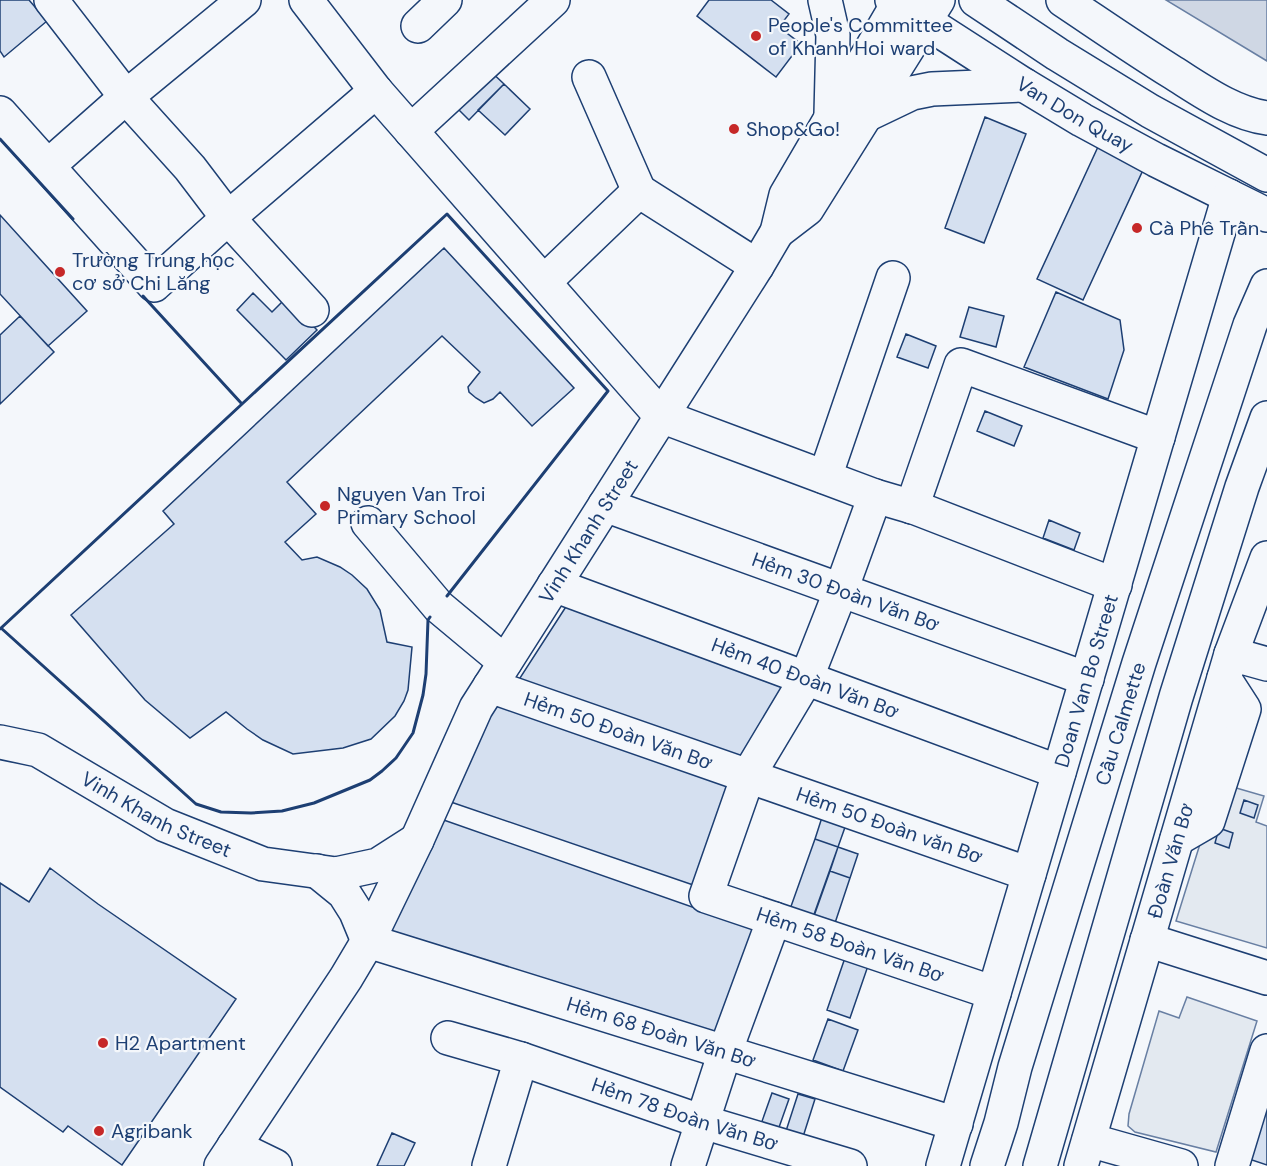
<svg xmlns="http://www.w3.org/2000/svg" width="1267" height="1166" font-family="'DM Sans',sans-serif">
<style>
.green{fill:#e3e9f0;stroke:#687fa3;stroke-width:1.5}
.water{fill:#cfd7e4;stroke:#687fa3;stroke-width:1.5}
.building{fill:#d5e0f0;stroke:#1d3f73;stroke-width:1.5}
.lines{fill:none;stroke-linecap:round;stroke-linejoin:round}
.minor-casing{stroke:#1d3f73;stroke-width:36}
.major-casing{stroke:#1d3f73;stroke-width:36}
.minor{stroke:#f4f7fb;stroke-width:33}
.major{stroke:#f4f7fb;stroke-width:33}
.wall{stroke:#1d3f73;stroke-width:3}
.poi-dot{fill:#c62828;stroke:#f4f7fb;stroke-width:2}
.labels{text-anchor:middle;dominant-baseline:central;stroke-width:4.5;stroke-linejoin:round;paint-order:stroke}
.poi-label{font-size:20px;fill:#1d3f73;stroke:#f4f7fb;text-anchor:start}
.street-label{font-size:20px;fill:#1d3f73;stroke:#f4f7fb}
</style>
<rect width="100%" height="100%" fill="#f4f7fb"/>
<!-- green -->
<path class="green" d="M1219,783l45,13 -8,26 11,4v122l-91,-27z
M1187,997l70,24 -41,131 -81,-20 -7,-6 1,-12 30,-103 20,7z"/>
<!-- water -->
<path class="water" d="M1166,0h101v61z"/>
<!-- building -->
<path class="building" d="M0,0h29l18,21 -43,36 -4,-6z
M709,0h62l18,14 -10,13 22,17 -25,33 -79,-61z
M486,67l18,17 -35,36 -17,-17z
M504,84l26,25 -25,26 -27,-25z
M985,117l41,17 -42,109 -39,-15z
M1103,136l46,21 -66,143 -46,-21z
M0,215l87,96 -39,35 -48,-52z
M444,248l130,140 -42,38 -32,-34 -7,7 -9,4 -8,-5 -7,-6 -1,-5 12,-15 -38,-36 -155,146 29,32 -31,28 17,18 15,-3 23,10 12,8 15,14 13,21 7,32 25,5 -4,43 -4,11 -9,15 -24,23 -28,9 -50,6 -30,-14 -16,-11 -21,-17 -36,26 -45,-38 -74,-85 103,-91 -11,-13z
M1056,292l64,28 4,30 -16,49 -84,-32z
M253,293l19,19 14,-14 31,32 -31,30 -49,-50z
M969,307l35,9 -8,31 -36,-10z
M20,316l34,36 -54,52v-69z
M906,334l30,12 -8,22 -31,-11z
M985,411l37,15 -8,20 -37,-15z
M1049,520l31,13 -6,17 -31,-12z
M569,602l222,78 -45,83 -228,-82z
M494,694l244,85 -36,109 -257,-88z
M1244,800l14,5 -4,13 -14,-5z
M825,808l24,8 -11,31 -23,-8z
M438,818l317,111 -36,116 -342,-106z
M1219,828l14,5 -4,15 -14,-5z
M815,839l23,8 -26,73 -23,-8z
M838,847l20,7 -8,24 -20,-7z
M50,868l48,36 138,95 -114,166 -54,-39 -5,6 -63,-45v-204l29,19z
M830,871l20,7 -15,45 -21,-7z
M847,952l23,8 -20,58 -23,-8z
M828,1019l30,11 -15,41 -30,-11z
M1267,1089v76l-21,-7z
M772,1093l17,6 -12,34 -17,-6z
M798,1094l17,5 -13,41 -17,-6z
M392,1133l23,10 -11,23h-27z"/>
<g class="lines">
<!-- minor casing -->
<g class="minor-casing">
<g id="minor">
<path d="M51,0l75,97 64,71 38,50 84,92"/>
<path d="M306,0l70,91 285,325 214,80 41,12 199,77"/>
<path d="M825,0l8,35 -2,79"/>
<path d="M418,26l27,-26"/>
<path d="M589,77l50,114"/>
<path d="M0,113l154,172 74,-67 148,-127"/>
<path d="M866,115l46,-22 20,-4 92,-4"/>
<path d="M411,131l142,-131"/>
<path d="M48,166l78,-69 118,-97"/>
<path d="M777,232l30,-23 131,-209"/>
<path d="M544,282l95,-91 118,75"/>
<path d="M825,477l68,-199"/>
<path id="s1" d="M875,496l-34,94 -35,89 -58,97 -42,120 288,97"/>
<path id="s2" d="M605,505l482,174"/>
<path d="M912,507l49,-142 197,72"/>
<path d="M368,523l71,84 66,55"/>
<path id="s3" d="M554,585l505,187"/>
<path d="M1231,654l36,10"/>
<path id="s4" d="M490,686l539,188"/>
<path id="s5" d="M0,742l38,8 127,75 98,39 73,10 42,-9 39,-25"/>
<path d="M1177,839l31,-18 36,-112 -20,-31"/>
<path id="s6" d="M317,871l27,22 12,19 12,29 588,183"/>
<path d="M1147,940l120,38"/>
<path id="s7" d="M448,1038l73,21 182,63 147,44"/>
<path d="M1089,1140l92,26"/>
<path d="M234,1146l41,20"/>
<path id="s8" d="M221,1166l125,-188 22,-37 49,-101 59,-132 281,-442 20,-34 9,-37 114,-195"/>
<path d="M489,1166l32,-107"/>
<path d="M688,1166l37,-114 49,-133"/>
<path d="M1232,1166l35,-115"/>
</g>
</g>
<!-- major casing -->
<g class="major-casing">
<g id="major">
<path id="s9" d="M892,0l132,85 58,35 74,40 111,55"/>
<path d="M976,0l81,54 93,57 117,64"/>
<path d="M1063,0c36,24 72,49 109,72 29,18 60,41 95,46"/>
<path id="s10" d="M943,1166l286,-970"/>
<path id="s11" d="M987,1166l14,-43 14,-56 124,-404 111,-338 17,-39"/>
<path d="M1040,1166l136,-469 66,-210 25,-69"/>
<path id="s12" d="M1081,1166l150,-512 36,-96"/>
</g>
</g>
<!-- minor -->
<use href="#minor" class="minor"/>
<!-- major -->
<use href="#major" class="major"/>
<!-- wall -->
<path class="wall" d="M0,139l73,80
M242,404l205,-190 161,177 -161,205
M1,628l195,176 25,8 30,1 31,-2 32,-8 56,-23 12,-9 14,-13 17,-25 10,-38 3,-21 2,-54 2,-3
M0,629l242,-225 -99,-108"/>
</g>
<!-- markers -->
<g class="poi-dot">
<circle cx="756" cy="36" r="6"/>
<circle cx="734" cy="129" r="6"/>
<circle cx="1137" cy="228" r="6"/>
<circle cx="60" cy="272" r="6"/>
<circle cx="325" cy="506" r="6"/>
<circle cx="103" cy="1043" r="6"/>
<circle cx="99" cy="1131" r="6"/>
</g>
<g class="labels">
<!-- poi labels -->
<g class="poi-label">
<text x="768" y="25">People's Committee<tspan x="768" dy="23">of Khanh Hoi ward</tspan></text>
<text x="746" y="129">Shop&amp;Go!</text>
<text x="1149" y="228">Cà Phê Trần</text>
<text x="72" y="260">Trường Trung học<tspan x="72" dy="23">cơ sở Chi Lăng</tspan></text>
<text x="337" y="494">Nguyen Van Troi<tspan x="337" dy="23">Primary School</tspan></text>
<text x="115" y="1043">H2 Apartment</text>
<text x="111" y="1131">Agribank</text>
</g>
<!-- street labels -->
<g class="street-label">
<text stroke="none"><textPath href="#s9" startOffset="216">Van Don Quay</textPath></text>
<text stroke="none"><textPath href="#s8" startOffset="735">Vinh Khanh Street</textPath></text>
<text stroke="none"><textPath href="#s2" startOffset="256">Hẻm 30 Đoàn Văn Bơ</textPath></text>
<text stroke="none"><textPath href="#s3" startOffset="268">Hẻm 40 Đoàn Văn Bơ</textPath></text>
<text stroke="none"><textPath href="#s10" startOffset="506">Doan Van Bo Street</textPath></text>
<text stroke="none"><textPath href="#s11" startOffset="462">Cầu Calmette</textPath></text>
<text stroke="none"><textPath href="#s4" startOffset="136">Hẻm 50 Đoàn Văn Bơ</textPath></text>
<text stroke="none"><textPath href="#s5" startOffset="174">Vinh Khanh Street</textPath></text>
<text stroke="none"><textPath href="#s4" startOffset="423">Hẻm 50 Đoàn văn Bơ</textPath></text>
<text stroke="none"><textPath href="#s12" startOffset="318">Đoàn Văn Bơ</textPath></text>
<text stroke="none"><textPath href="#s1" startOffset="588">Hẻm 58 Đoàn Văn Bơ</textPath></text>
<text stroke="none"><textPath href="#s6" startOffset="396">Hẻm 68 Đoàn Văn Bơ</textPath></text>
<text stroke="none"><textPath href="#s7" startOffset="249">Hẻm 78 Đoàn Văn Bơ</textPath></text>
</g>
</g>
</svg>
